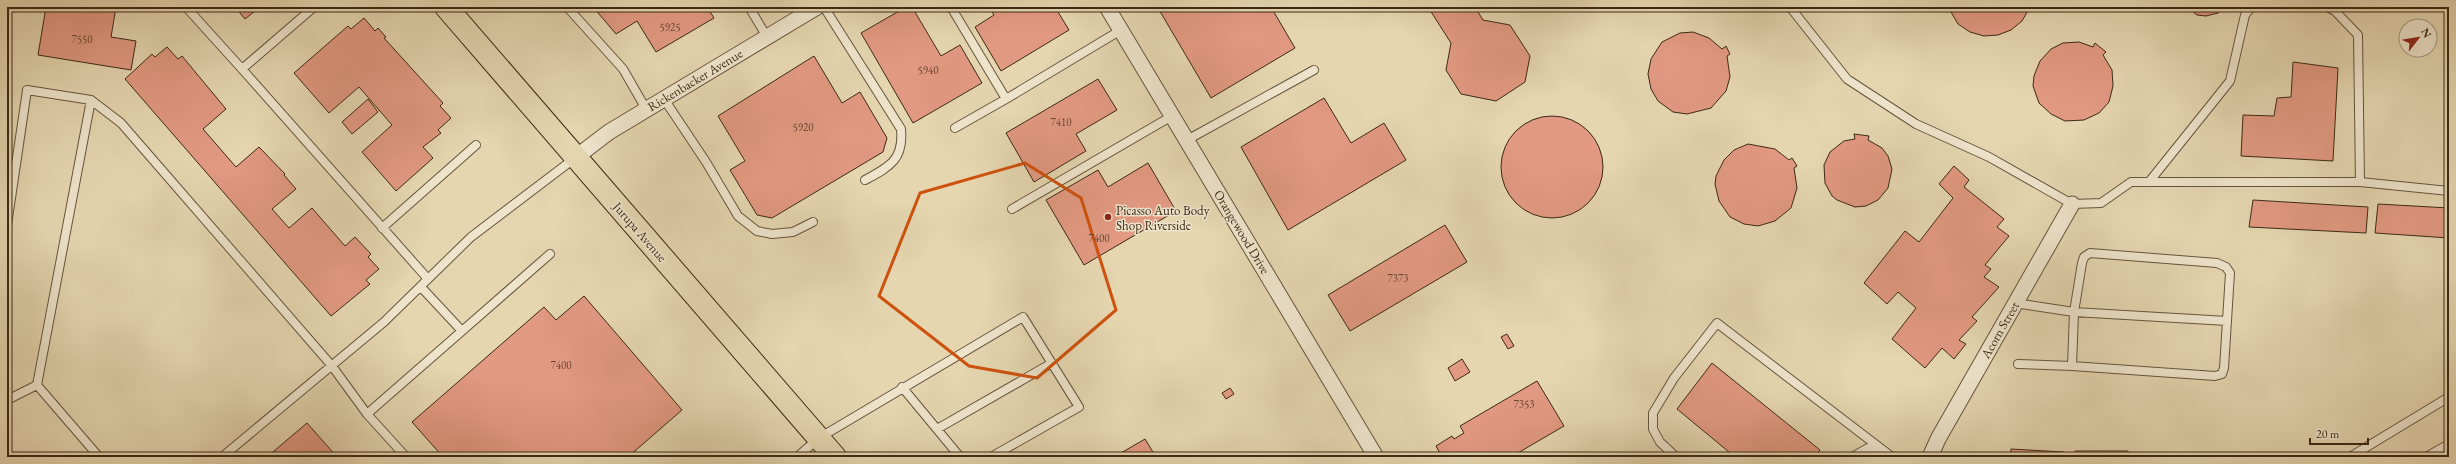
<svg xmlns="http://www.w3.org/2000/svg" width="2456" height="464" font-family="'EB Garamond',serif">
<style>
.building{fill:#e19981;stroke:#3c2816}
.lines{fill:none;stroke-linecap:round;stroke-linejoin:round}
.service-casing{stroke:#66543c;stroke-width:10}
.minor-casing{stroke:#66543c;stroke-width:17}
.primary-casing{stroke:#3c2816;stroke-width:24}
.service{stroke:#eee4cc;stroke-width:8}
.minor{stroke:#eee4cc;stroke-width:15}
.primary{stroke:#e5d6b0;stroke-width:22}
.marked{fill:none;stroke:#ce520e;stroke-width:3;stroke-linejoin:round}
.poi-dot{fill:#8f2418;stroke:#eee4cc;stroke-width:1.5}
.labels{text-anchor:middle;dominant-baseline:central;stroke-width:3;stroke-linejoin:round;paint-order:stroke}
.number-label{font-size:11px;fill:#654431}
.street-label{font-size:13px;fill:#3c2816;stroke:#eee4cc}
.poi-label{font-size:13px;fill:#3c2816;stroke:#eee4cc;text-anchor:start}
</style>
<rect width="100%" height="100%" fill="#e5d6b0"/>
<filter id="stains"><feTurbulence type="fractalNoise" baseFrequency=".005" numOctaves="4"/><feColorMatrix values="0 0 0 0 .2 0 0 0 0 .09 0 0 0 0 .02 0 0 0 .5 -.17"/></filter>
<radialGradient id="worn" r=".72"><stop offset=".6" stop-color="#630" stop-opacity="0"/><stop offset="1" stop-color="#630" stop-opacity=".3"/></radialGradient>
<!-- building -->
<path class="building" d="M46,7h70l-5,30 25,4 -5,29 -93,-15z
M235,7h25l-15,12z
M593,7h114l7,11 -58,34 -19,-31 -21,13z
M906,7h6l29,49 19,-11 22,38 -69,40 -52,-90z
M989,7h66l14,23 -68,41 -26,-44 19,-12z
M1271,7l24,41 -84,50 -53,-90z
M1428,7h47l8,13 27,5 20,31 -5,26 -29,19 -35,-7 -15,-24 5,-27z
M1948,7h82l-8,14 -11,9 -13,5 -14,1 -14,-4 -12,-8z
M2187,7h-1h39l-7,6 -12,3 -9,-1z
M364,18l11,13 3,-3 8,9 -2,1 59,65 -3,3 11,12 -13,12 3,3 -18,14 10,11 -37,33 -34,-39 30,-27 -33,-38 -30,26 -35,-40 54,-47 3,3z
M1693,32l16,6 13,11 4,-3 4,8 -3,2 3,21 -4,14 -15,17 -24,6 -14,-2 -15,-11 -7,-12 -3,-15 3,-15 11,-17 18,-9z
M2079,42l14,5 2,-4 11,9 -3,3 9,15 1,16 -4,16 -10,11 -15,7 -19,1 -14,-7 -12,-11 -6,-17 1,-10 6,-15 11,-12 12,-6z
M167,47l11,12 4,-3 44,53 -23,20 33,38 23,-20 26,27 -1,1 12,14 -24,20 17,19 23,-20 33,38 10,-9 16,17 -3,3 11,12 -13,11 4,4 -39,32 -206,-237 27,-25 3,3z
M814,56l28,47 18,-11 27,46 -4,14 -111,66 -15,-3 -27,-45 15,-9 -27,-45z
M2293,62l45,6 -5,93 -92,-5 2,-41 31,1 3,-18 14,-1z
M1098,79l19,31 -41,24 10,17 -52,31 -28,-49z
M1324,98l27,45 33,-20 22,37 -118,70 -47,-83z
M368,99l10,13 -26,22 -10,-12z
M1501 167a51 51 0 1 1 102 0a51 51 0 1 1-102 0Z
M1854,134l15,2 -1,4 14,8 6,8 4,13 -4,19 -10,12 -12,6 -11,1 -18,-7 -5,-4 -7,-13 -1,-18 6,-13 14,-11 11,-2z
M1748,144l27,5 14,11 3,-2 5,8 -3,2 3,20 -6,20 -16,13 -17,5 -14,-2 -14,-7 -11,-16 -4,-17 1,-8 8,-16 10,-10z
M1148,163l28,48 -92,54 -38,-65 52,-30 10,17z
M1954,166l15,14 -5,7 40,32 -7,8 12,9 -24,29 6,4 -7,8 15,10 -27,30 5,4 -18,19 7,4 -12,15 -12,-11 -17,20 -33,-29 24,-31 -18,-16 -11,12 -23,-21 41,-52 14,11 34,-44 -14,-14z
M2253,200l115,7 -2,26 -117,-6z
M2378,204l71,4v30l-74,-5z
M1445,225l22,37 -117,69 -22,-36z
M584,296l98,114 -54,47h-185l-31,-35 132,-115 12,13z
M1507,334l7,12 -6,3 -7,-12z
M1462,359l8,13 -15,9 -7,-13z
M1712,363l108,87 -6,7h-79l-58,-48z
M1537,381l27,45 -53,31h-69l-6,-11 16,-10 2,3 10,-6 -4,-7z
M1230,388l4,6 -8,5 -4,-6z
M307,423l30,34h-70z
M1145,439l11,18h-42z
M2011,449l53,3 -1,5h-53z
M2075,451h53v6h-53z
M2176,455v2h-42v-1z"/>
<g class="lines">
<!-- service casing -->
<g class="service-casing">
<path id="service" d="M186,7l56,62
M314,7l-72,62 186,210
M567,7l56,62 23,40
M749,7l18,30
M824,7l77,122c3,31 -12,38 -36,51
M951,7l55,92 115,-69
M1790,7l57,72 69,45 73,33 83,47 29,-1 30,-21h229l-2,-147 -23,-24 -8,-4
M664,99l42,63 32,54 19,15 15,3 21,-2 20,-10
M955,128l51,-29
M1187,140l127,-70
M2149,182l81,-101 15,-66 6,-8
M2360,182l89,9
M1012,209l160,-93
M7,225l20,-135 64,10 30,23 211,243 35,48
M382,228l94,-83
M421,287l41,44 88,-77
M2015,303l59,9 -2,54 143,10 7,-2 2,-6 6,-95 -4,-6 -9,-4 -127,-10 -6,4 -2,6 -8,49 153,9
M2018,364l54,2
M37,385l54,-285
M902,387l58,70
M7,400l30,-15 62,72
M937,429l115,-66
M222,457l162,-135 87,-85 104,-79
M406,457l-39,-43 95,-83
M797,457l22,-19 204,-121 56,90 -88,50
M1676,457l-16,-15 -7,-13v-16l21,-35 43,-55 175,134
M1852,457l16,-9 15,4
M2350,457l99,-60
M2426,457l23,-13"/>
</g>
<!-- minor casing -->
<g class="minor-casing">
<path id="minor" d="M1107,7l269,450
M575,158l34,-26 208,-125
M1930,457l8,-18 134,-235"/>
</g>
<!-- primary casing -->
<g class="primary-casing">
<path id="primary" d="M446,7l389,450"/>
</g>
<!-- service -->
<use href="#service" class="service"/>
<!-- minor -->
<use href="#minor" class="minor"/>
<!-- primary -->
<use href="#primary" class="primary"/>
</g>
<!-- marked area -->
<path class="marked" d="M1025,163l56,35 35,112 -79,68 -68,-12 -90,-70 41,-103z"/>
<!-- markers -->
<circle class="poi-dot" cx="1108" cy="217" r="4"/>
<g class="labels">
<!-- number labels -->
<g class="number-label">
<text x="670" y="27">5925</text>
<text x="82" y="39">7550</text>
<text x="928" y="70">5940</text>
<text x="1061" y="122">7410</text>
<text x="803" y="127">5920</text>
<text x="1099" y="238">7400</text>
<text x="1398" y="278">7373</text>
<text x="561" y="365">7400</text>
<text x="1524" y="404">7353</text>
</g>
<!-- street labels -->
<g class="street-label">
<text transform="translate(695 80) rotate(-31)">Rickenbacker Avenue</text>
<text transform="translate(640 232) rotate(49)">Jurupa Avenue</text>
<text transform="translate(1242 232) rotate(59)">Orangewood Drive</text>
<text transform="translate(2000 330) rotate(-60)">Acorn Street</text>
</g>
<!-- poi labels -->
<g class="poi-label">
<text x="1116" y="210">Picasso Auto Body<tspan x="1116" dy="15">Shop Riverside</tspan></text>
</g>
</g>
<!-- margin -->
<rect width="2456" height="464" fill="none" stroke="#e5d6b0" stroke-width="24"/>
<rect x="8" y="8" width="2440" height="448" fill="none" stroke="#3c2816" stroke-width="2"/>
<rect x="12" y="12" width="2432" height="440" fill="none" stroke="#3c2816"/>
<!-- north arrow -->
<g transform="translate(2418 38) rotate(59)"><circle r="19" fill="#eee4cc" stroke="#a79983"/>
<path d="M0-3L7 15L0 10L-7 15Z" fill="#8f2418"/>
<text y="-6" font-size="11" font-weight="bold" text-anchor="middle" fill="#3c2816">N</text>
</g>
<!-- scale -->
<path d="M2310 438v6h58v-6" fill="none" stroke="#3c2816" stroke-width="2"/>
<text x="2316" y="438" font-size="12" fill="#3c2816" stroke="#eee4cc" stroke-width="3" paint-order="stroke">20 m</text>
<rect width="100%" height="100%" filter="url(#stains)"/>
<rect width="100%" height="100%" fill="url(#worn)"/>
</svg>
